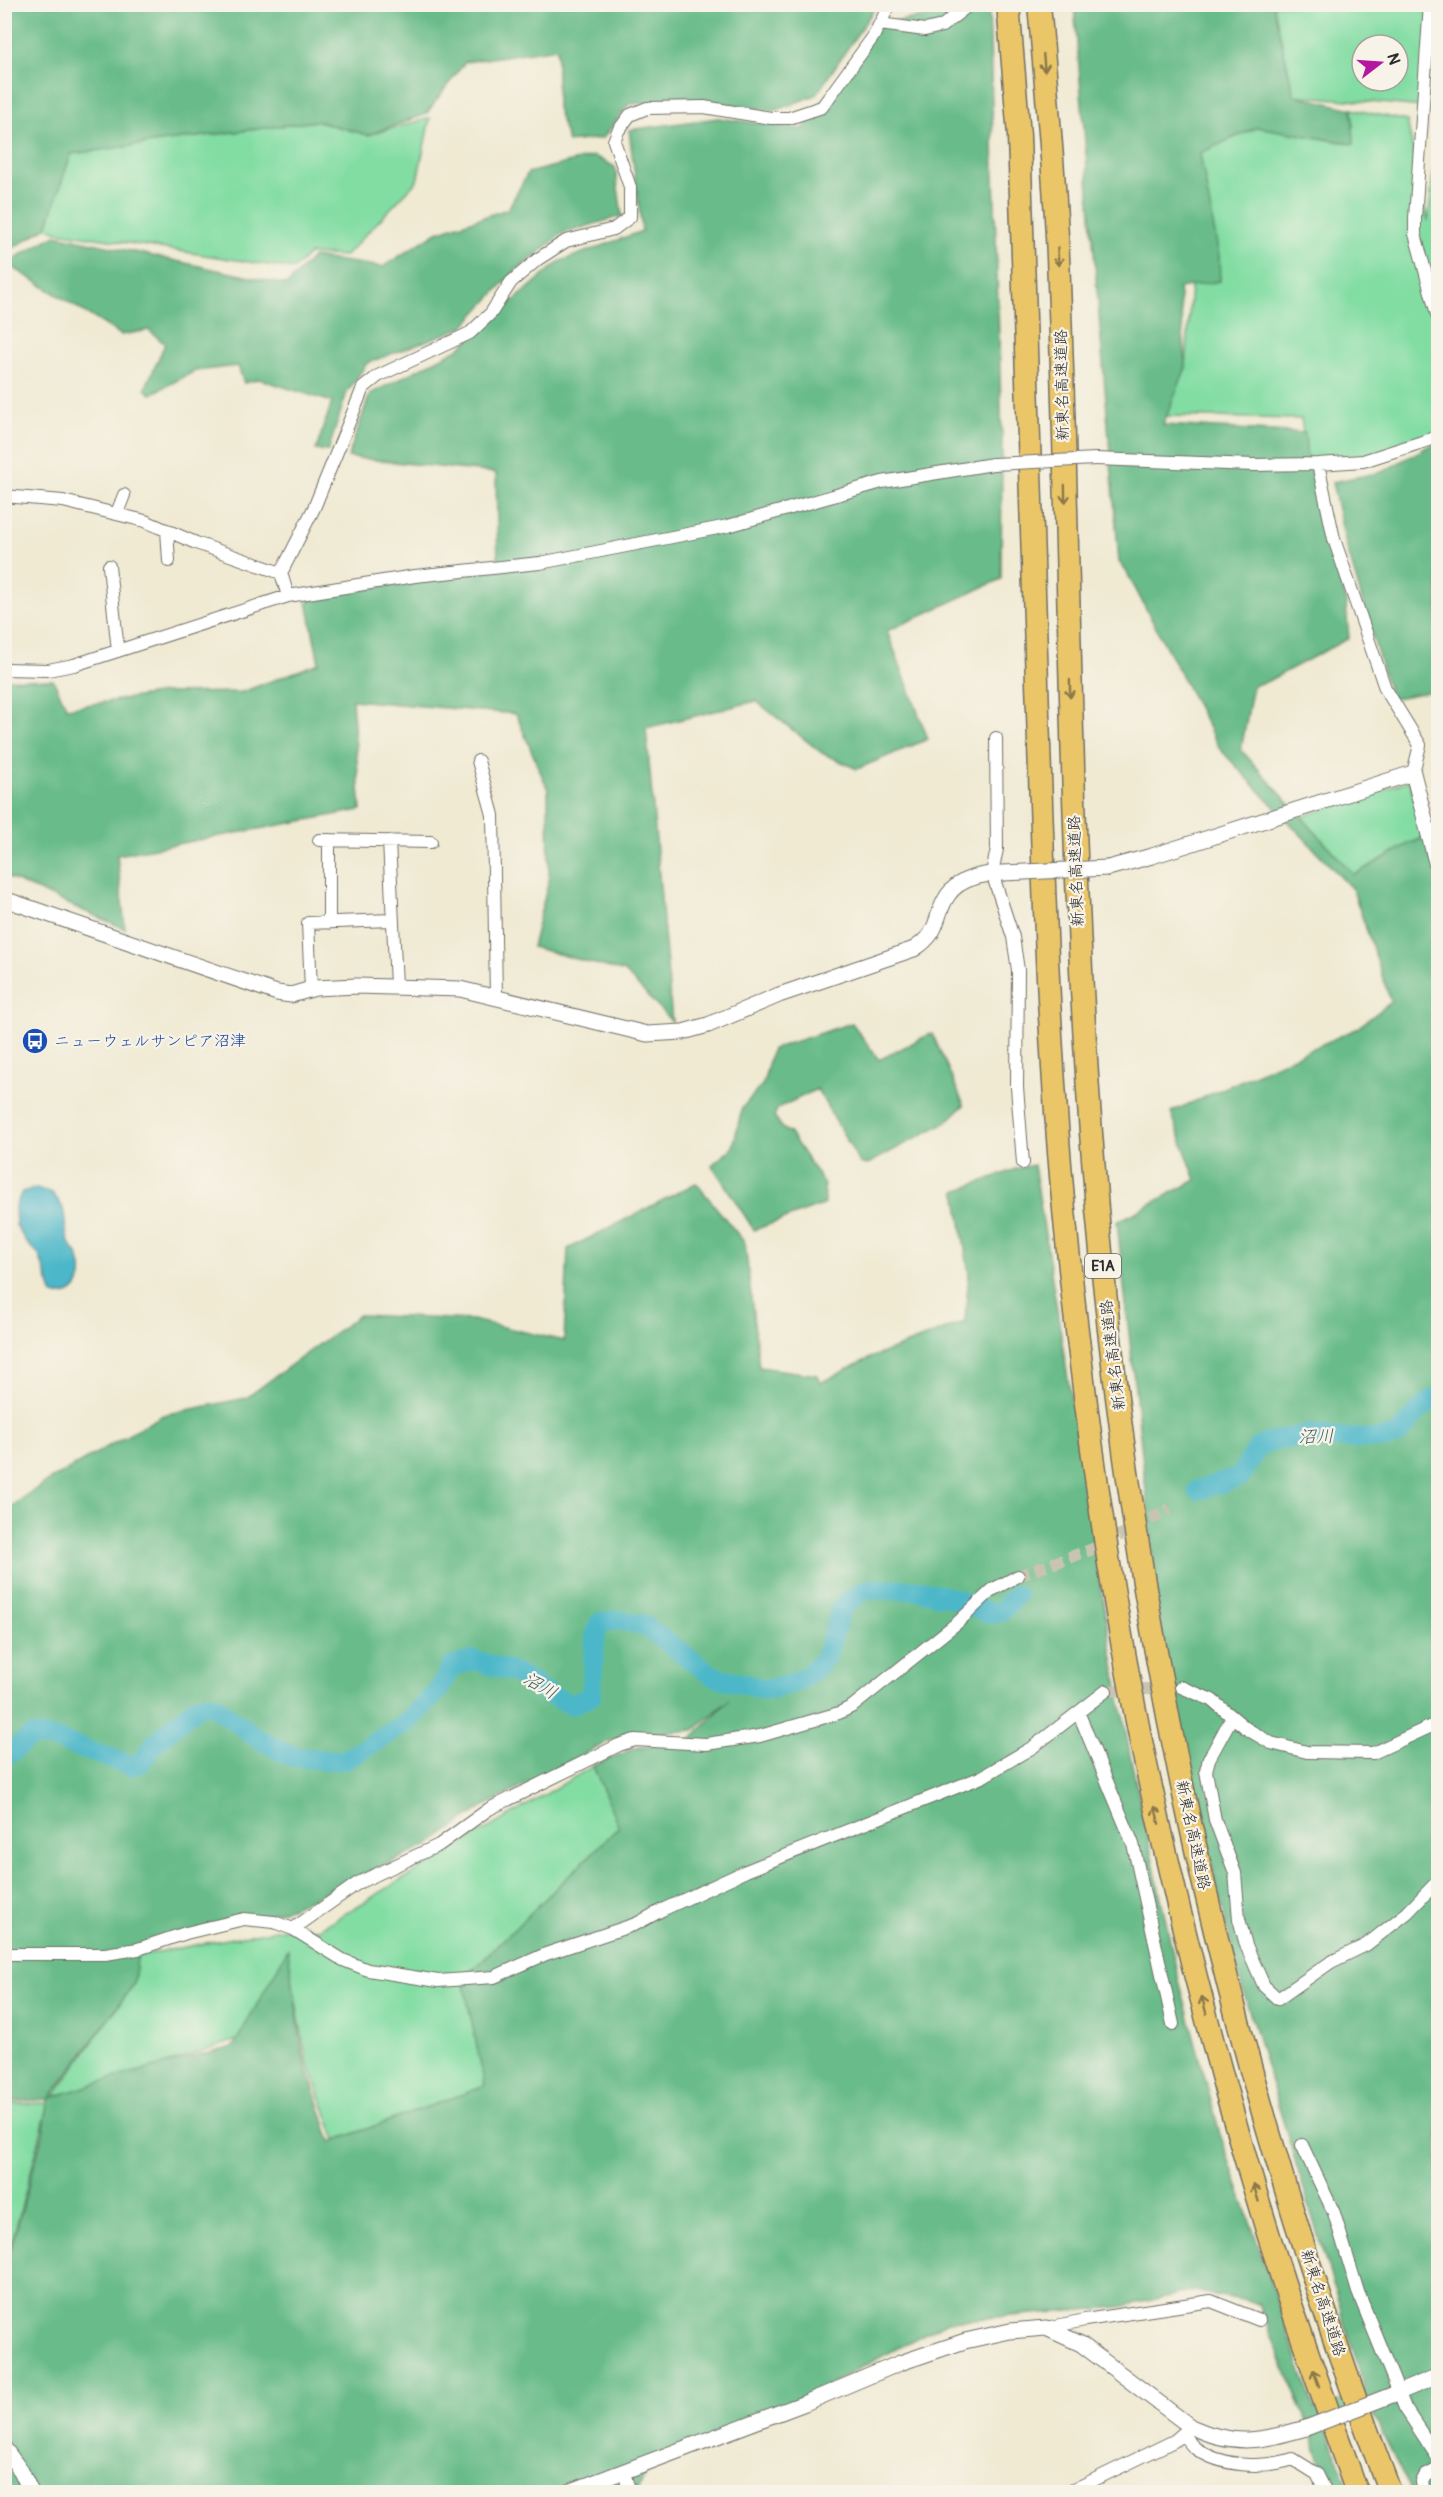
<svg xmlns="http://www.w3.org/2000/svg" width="1443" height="2497" font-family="Pangolin,'Klee One',sans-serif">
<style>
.green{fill:#82dda3;stroke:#568467;stroke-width:1.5;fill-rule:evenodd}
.forest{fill:#69bc89;stroke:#4a745a;stroke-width:1.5;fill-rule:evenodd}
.water{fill:#4cb7c9;stroke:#3c717a;stroke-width:1.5}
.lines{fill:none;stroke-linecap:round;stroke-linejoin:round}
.river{stroke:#4cb7c9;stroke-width:20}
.minor-tunnel{stroke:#c9c4b1;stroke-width:12;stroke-dasharray:12 6;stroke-linecap:butt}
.minor-casing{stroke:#706e66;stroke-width:14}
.tertiary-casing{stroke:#706e66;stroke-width:17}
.motorway-casing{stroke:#706e66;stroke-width:25}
.minor{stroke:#fff;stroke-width:12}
.tertiary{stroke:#fff;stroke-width:15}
.motorway{stroke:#ebc669;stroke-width:22}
.minor-bridge-casing{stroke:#706e66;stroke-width:14;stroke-linecap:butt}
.tertiary-bridge-casing{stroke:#706e66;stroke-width:17;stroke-linecap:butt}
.minor-bridge{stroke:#fff;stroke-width:12}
.tertiary-bridge{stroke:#fff;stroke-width:15}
.oneway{stroke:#8b784a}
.labels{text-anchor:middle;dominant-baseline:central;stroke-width:4.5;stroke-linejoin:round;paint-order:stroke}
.shield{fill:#f7f3e8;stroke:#686764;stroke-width:1.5}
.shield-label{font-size:15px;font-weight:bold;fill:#2b2b2b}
.street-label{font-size:16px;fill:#2b2b2b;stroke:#f7f3e8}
.transit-label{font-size:16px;fill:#164399;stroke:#f7f3e8;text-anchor:start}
.water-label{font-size:18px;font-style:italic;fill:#375c62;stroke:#f7f3e8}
</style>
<rect width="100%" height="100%" fill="#f7f3e8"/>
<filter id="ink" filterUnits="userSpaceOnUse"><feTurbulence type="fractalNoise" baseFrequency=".0167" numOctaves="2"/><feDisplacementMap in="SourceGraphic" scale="12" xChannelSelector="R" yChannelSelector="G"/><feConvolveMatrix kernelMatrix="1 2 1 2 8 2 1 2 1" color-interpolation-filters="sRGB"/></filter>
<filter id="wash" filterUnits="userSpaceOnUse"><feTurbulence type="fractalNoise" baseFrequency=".008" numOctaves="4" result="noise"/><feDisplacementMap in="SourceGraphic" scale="24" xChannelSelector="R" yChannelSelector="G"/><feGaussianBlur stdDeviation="1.35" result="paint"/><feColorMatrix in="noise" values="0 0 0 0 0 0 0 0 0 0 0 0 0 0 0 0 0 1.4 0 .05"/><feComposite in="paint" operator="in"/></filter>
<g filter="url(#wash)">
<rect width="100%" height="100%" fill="#f0ead3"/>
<!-- green -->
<path class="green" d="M1273,5h157l-7,102 -129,-12zM1362,45h36v36h-36z
M1352,109l55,12 21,100 10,-91v307l-75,24h-56l-6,-42 -135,-3 20,-49 5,-82 29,-5 -20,-128 58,-25 96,17z
M430,118l-13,63 -72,75 -36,-2 -15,15 -236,-37 -11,-5 23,-73 246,-33 52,14z
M1410,780l12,58 -68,37 -53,-58z
M593,1766l26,61 -156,152 23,107 -150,54 -30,-83 -18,-100 -51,83 -188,63 -44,165v-164l44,-1 85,-119 3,-28 149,-28 33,1z"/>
<!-- forest -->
<path class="forest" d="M5,5h872l-61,90 -42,16 -71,-11 -74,4 -26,34 -35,4 -11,-34v-60l-92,14 -39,52 -58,21 -52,-14 -245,33 -24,73 -42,26z
M1074,5h199l21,90 58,14 2,35 -96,-17 -58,26 19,103 1,25 -41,7 7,79 -23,58 142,8 2,28 10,19 14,67 14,49 4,42 -83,44 -13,3 -12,65 113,125 56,-32 15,-5 13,33v1621h-26l-44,-87 -43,16 24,71h-17l-22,-63 -52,-126 -64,-12 -75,16 -171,14 -179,96 -120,52 -13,23h-631v-222l38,-137 6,-34 -44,3 -1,-590 39,-28 120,-69 83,-17 113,-83 113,5 92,21 4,-92 128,-66 49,60 14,124 58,8 3,8 50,-25 95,-36 4,-48 -13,-83 60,-22 18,-4 72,454 24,136 47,218 43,161 94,274 49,-13v-13l-122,-398 -48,-199 -36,-172 -6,-76 -34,-315 79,-42 -25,-68 185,-83 35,-27 -38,-112 -133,-141 -94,-178 -7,-9zM729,1700l-40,41 -54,7 -42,18 26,61 -156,152 22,107 -154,56 -28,-87 -15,-106 -55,98 -120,31 -63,20 84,-114 4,-35 152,-41 139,-63 54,-38 126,-66 24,-6 61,-5z
M989,6l13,435 -1,138 -114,52 41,108 -71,30 -35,-16 -66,-52 -110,27 26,294 -47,-50 -93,-25 17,-67 -1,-90 -32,-76 -164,-14 9,110 -244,45 8,74 -120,-53v-197l48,1 14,28 96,-15 79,-1 77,-29 -12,-61 12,-7 179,-27 -2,-95 -148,-16 22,-63 88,-45 101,-87 83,-31 -13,-101 89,-12 85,11 77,-105z
M594,156l21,11 7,49 -59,17 -52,42 -48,52 -96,36 -20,29 -19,59 -12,-1 16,-48 -73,-23 -15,4 -6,-17 -43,5 -44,23 -6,-5 20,-45 -16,-14 -28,5 -115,-72 50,-28 231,50 26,-28 70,10 54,-35 71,-23 20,-36z
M1438,441v249l-47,9 -45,-154 -14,-63 50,-10z
M852,1023l27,37 53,-27 32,72 -18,17 -80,43 -6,-2 -43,-74 -39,19 -4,8 9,13 6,3 35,52 1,20 -71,26 -42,-65 21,-18 9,-39 21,-24 9,-35z"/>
<!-- water -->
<path class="water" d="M36,1188l16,5c3,4 9,10 11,16 3,10 1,22 6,33 2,4 5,8 8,12 10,22 3,44 -24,41l-14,-40 -13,-13 -10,-17 -1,-18 7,-15z"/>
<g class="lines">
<!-- river -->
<path class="river" d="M1198,1490l42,-13 18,-30 15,-6 38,-7 25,4 49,1 14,-5 19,-23 20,-15
M4,1757l28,-21 23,3 77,27 10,-4 13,-19 42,-37 15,-2 45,34 33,18 36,4h19l60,-36 33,-33 13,-24 23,-7 42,13 35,22 21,10 19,-9 4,-59 4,-14 18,-3 27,5 69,51 54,14 26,-7 12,-6 15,-13 7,-10 14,-46 20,-16 10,-3 49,1 35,9 36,15 10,-2 15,-17"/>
</g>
</g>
<g filter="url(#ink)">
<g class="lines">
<!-- minor-tunnel -->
<path class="minor-tunnel" d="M1018,1576l78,-28 74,-39
M1106,1691l62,-3"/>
<!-- minor casing -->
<g class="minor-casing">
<path id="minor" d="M1430,4l-15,214v16l23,84
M880,24l45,6 17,-4 28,-22
M1096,459l158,6 64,-1 16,75 51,149 35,57 -7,28
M1318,464l45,-3 75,-24
M4,496l59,5 82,20 51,22 85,30
M117,513l7,-18
M167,530l2,31
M109,566l9,85
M288,596l-7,-23 33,-65 49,-120 15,-12 92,-43 21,-20 20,-31 27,-23 28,-18 48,-12 16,-12v-30l-16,-46 4,-10 12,-16 17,-7 57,-1 67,11h18l33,-11 51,-70 17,-33
M4,669l44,1 26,-5 214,-69 127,-20 125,-13 188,-37 154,-44 111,-18
M996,738l1,111 -5,24 21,64 5,33 -1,117 6,76
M478,761l15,54 3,183
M319,840l112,2
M389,841l7,144
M329,923v-83
M311,989l-3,-66 84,-3
M1181,1687l31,13 35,29 24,14 36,9 66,1 65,-30
M1079,1714l54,130 40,180
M1232,1717l-23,42 -3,12 9,49 20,53 4,46 7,26 18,41 14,13 53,-37 35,-17 41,-32 31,-32
M293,1929l65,-46 81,-38 50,-36 130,-64 16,-5 71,4 54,-8 79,-23 14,-7 104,-83 35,-33 26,-14
M4,1954h101l33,-5 48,-16 58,-14 30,3 19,7 50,31 25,10 70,11 56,-4 52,-23 90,-30 26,-14 84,-39 236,-94 51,-30 73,-56
M1302,2145l32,68 24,79 47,116 33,50
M1046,2328l39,-8 126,-19 48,19
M1182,2434c4,4 8,10 13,14 26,19 68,21 98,11l24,15 9,18
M624,2473l6,19
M1069,2492l105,-51 13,-11
M1424,2492l-2,-10 3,-6 13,-7"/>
</g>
<!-- tertiary casing -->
<g class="tertiary-casing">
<path id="tertiary" d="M1108,868l44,-12 261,-83 25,97
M4,899l273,94 14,2 24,-7 42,-2 103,3 187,45 36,-2 25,-7 71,-30 135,-46c28,-18 19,-32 34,-54 12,-18 36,-21 55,-22
M1392,2395l46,-19
M4,2448l17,23 10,21
M569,2492l236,-89 95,-40 65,-22 45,-10 36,-3 35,16 110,83c45,20 69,14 115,1"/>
</g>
<!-- motorway casing -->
<g class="motorway-casing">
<path id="motorway" d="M1008,4l11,132c7,193 13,385 19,577 6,188 12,378 33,565 18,163 41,327 75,487 39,180 86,360 143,534 22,65 45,129 68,193
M1039,4c8,93 17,186 20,279 11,284 11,567 32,850 33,464 132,925 299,1359"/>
</g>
<!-- minor -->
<use href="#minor" class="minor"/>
<!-- tertiary -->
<use href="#tertiary" class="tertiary"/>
<!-- motorway -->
<use href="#motorway" class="motorway"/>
<!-- minor-bridge casing -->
<g class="minor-bridge-casing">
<path id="minor-bridge" d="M993,464l103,-5"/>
</g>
<!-- tertiary-bridge casing -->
<g class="tertiary-bridge-casing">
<path id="tertiary-bridge" d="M1003,873l105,-5
M1306,2428l86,-33"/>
</g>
<!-- minor-bridge -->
<use href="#minor-bridge" class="minor-bridge"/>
<!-- tertiary-bridge -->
<use href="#tertiary-bridge" class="tertiary-bridge"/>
</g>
<!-- one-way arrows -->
<defs><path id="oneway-shaft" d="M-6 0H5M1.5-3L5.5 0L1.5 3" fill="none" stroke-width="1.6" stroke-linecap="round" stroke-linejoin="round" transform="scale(1.5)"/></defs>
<g class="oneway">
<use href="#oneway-shaft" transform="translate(1044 63) rotate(85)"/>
<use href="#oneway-shaft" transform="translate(1058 257) rotate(86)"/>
<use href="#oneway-shaft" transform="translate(1065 494) rotate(89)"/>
<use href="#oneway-shaft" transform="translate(1070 689) rotate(89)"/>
<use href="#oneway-shaft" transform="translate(1157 1815) rotate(-103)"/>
<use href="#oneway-shaft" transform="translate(1204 2005) rotate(-105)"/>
<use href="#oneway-shaft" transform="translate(1256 2193) rotate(-107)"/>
<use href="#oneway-shaft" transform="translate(1316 2378) rotate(-110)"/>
</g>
</g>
<!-- icons -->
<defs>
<g id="bus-disc" transform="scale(1.35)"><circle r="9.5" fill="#1a4fb4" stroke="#f7f3e8"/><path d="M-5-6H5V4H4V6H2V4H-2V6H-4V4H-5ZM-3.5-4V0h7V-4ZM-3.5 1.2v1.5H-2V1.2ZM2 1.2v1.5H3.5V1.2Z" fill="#fff"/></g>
</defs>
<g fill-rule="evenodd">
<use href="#bus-disc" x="35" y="1041"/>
</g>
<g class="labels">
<!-- shield labels -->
<rect class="shield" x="1085" y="1254" width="36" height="24" rx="4.5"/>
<g class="shield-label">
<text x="1103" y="1266">E1A</text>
</g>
<!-- street labels -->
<g class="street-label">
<text transform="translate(1062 385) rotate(-91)">新東名高速道路</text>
<text transform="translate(1076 871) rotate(-92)">新東名高速道路</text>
<text transform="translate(1113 1355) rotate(-97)">新東名高速道路</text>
<text transform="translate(1193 1835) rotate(78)">新東名高速道路</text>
<text transform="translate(1323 2303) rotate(72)">新東名高速道路</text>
</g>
<!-- transit labels -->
<g class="transit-label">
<text x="54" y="1041">ニューウェルサンピア沼津</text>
</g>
<!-- water labels -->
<g class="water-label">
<text transform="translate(1316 1437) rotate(-2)">沼川</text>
<text transform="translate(540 1686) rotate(30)">沼川</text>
</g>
</g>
<!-- margin -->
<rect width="1443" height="2497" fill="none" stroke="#f7f3e8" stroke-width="24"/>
<!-- north arrow -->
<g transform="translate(1380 63) rotate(73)"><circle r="28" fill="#f7f3e8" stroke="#a5a39c" stroke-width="1.5"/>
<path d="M0-4.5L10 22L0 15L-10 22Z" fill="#b5179e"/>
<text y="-9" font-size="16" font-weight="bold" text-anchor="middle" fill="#2b2b2b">N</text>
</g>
</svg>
